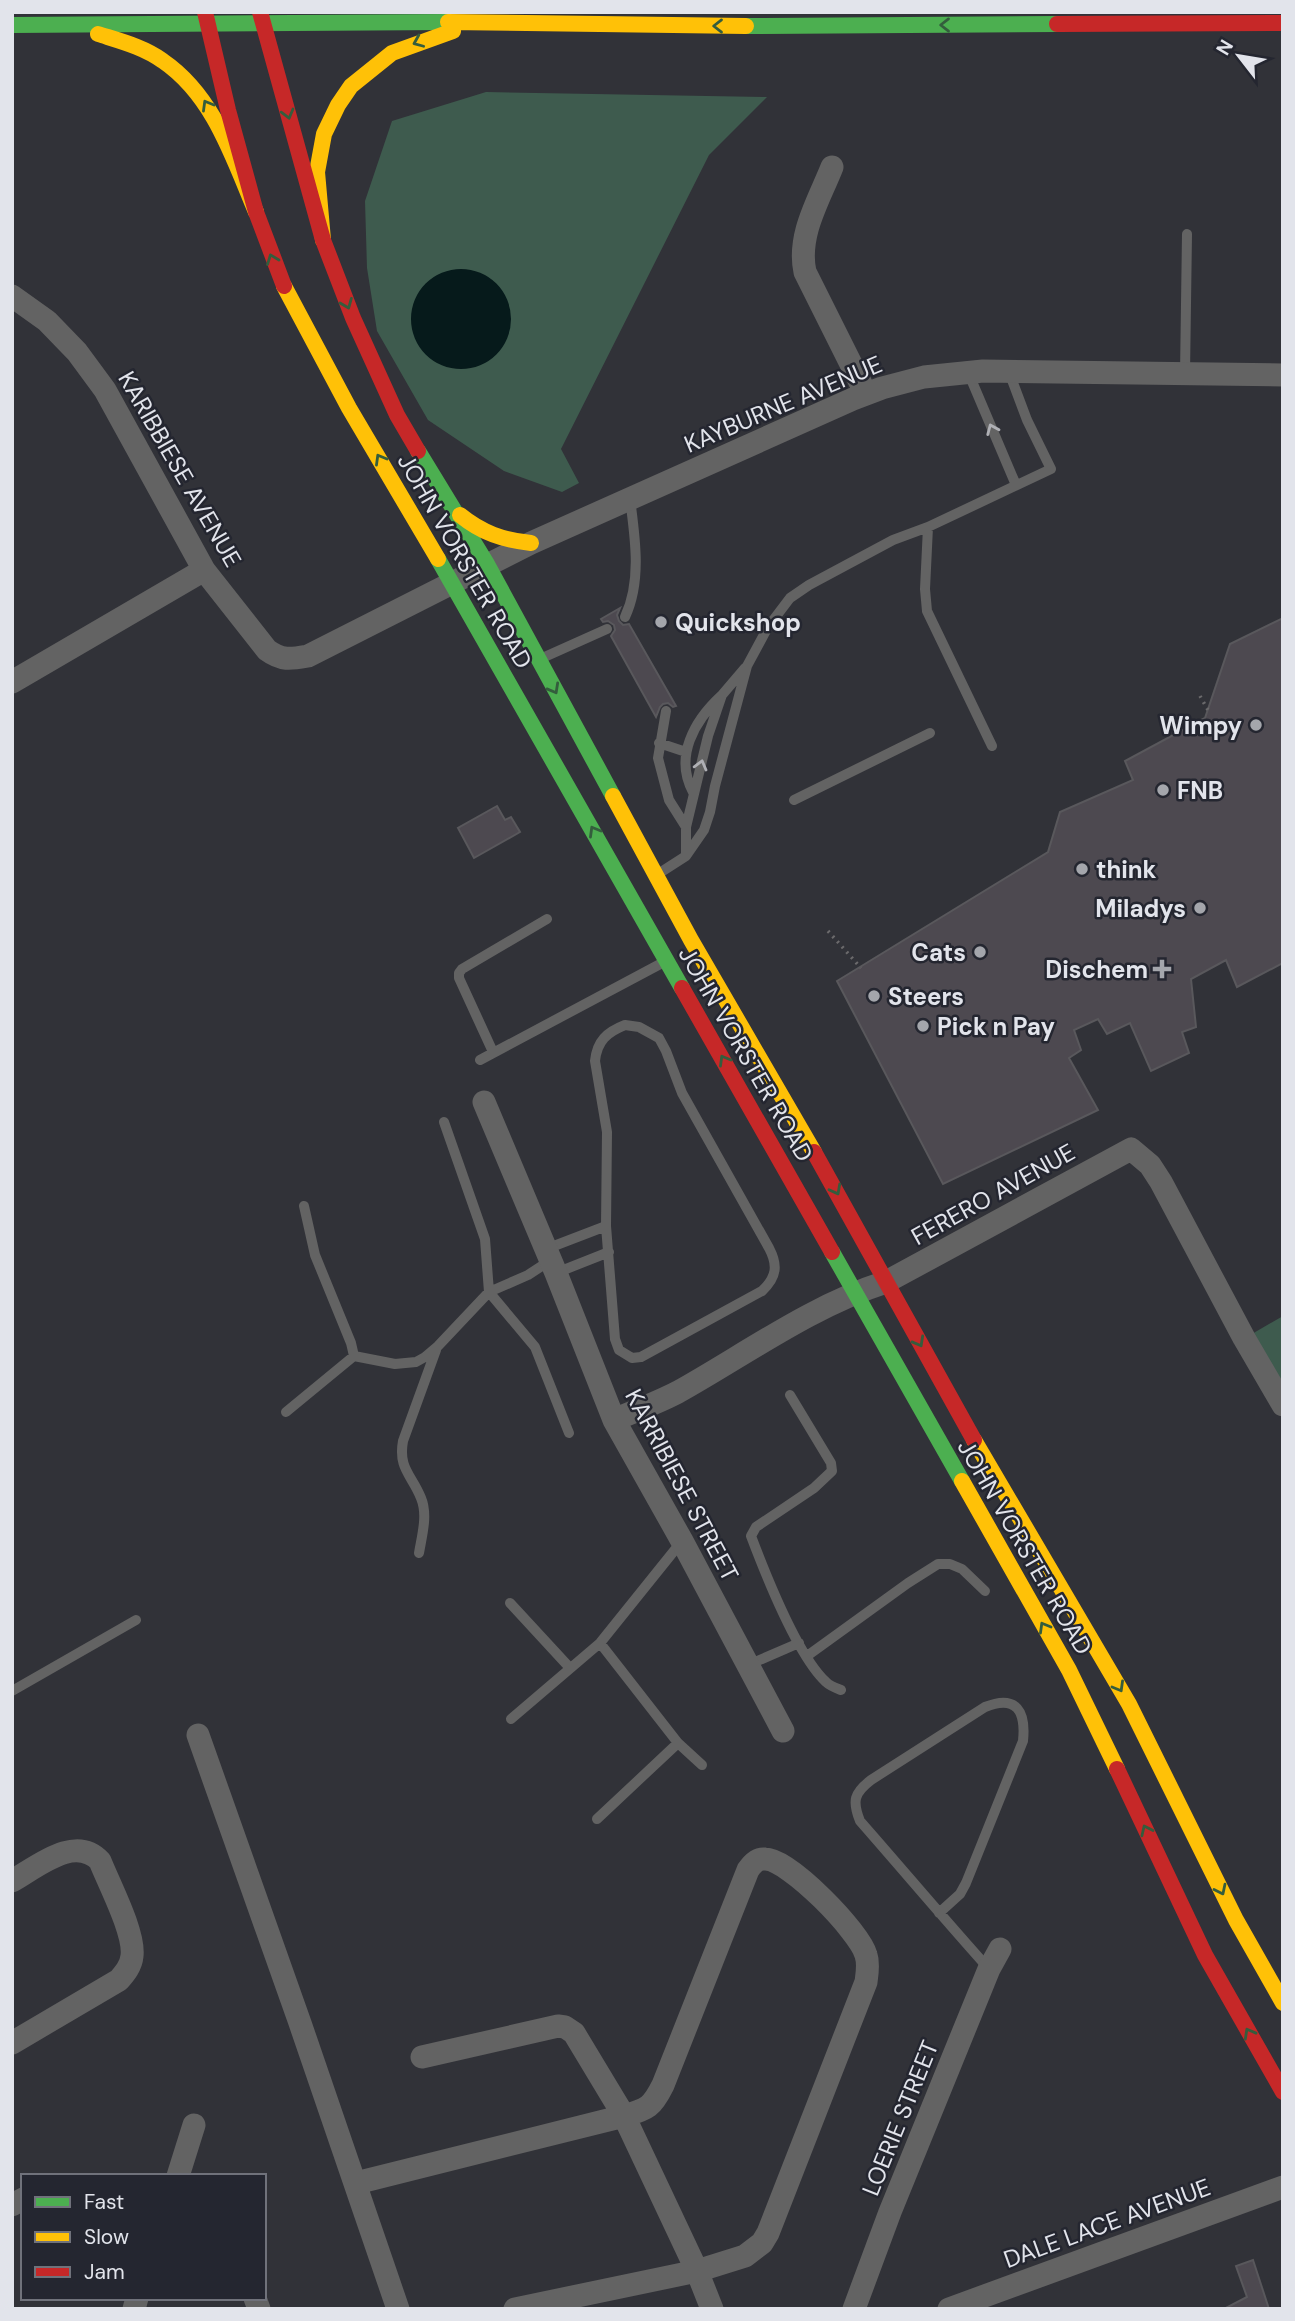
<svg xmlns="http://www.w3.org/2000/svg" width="1295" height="2321" font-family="'DM Sans',sans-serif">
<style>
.green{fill:#3e5b4e}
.water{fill:#061a1b}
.building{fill:#4d4950;stroke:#59585c;stroke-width:2}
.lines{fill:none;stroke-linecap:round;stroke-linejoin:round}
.path{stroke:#6b6a6c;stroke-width:3.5;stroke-dasharray:2 5;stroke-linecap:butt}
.lane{stroke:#636363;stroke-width:10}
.street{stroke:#636363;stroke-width:23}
.fast{stroke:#4caf50;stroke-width:16}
.slow{stroke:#ffc107;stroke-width:16}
.jam{stroke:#c62828;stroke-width:16}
.oneway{stroke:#345d3d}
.oneway2{stroke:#afb0b5}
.poi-dot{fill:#a4a6ac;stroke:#242630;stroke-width:2.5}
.labels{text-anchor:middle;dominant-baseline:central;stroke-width:5;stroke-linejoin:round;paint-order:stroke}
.street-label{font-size:24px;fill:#e2e4eb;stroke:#242630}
.poi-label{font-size:24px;font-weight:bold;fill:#e2e4eb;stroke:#242630;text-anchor:start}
</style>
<rect width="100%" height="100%" fill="#313238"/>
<!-- green -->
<path class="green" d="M486,92l281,5 -58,58 -148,294 18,34 -17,9 -58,-21 -76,-51 -51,-89 -10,-63 -2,-67 27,-80z
M1283,1316v86l-38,-64z"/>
<!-- water -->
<path class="water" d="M411 319a50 50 0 1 1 100 0a50 50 0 1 1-100 0Z"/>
<!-- building -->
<path class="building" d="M620,608l-3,7 2,6 4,4 6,-1 47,82 -3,1 -5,-4 -5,1 -3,3 -4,10 -45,-81 4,-6 -1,-5 -6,-4 -5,1 -2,-3z
M1283,618v345l-46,24 -11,-27 -35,19 5,48 -14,5 7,21 -38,18 -21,-48 -23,11 -9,-15 -24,11 7,20 -12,8 29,52 -155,74 -106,-203 211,-129 12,-40 73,-32 -8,-19 80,-43 25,-74z
M497,806l8,14 6,-3 9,15 -46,26 -16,-30z
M1253,2260l16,49h-45l23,-12 -11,-31z"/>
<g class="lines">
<!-- path -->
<path class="path" d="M1200,696l8,14
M828,931l33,37"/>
<!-- lane -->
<path class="lane" d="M968,372l48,113
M1185,374l2,-140
M928,527l-3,62 2,22 65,135
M625,617c17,-36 10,-80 5,-118
M540,659l67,-30
M666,711l-8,47 11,42 17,27
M659,743l27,9
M693,792c-19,-35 1,-71 28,-96
M794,800l136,-67
M686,855v-28l22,-91 14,-41 23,-27
M658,874l28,-18 18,-26 6,-18 5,-26 32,-120 21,-39 22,-29 19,-13 84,-45 35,-13 123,-58 -24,-49 -18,-48
M625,1025l14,2 20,11 7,13 16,42 87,155c9,17 8,29 -7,43l-121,66 -9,1 -13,-8 -4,-11 -9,-113 1,-94 -12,-71c2,-20 12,-29 30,-36z
M493,1052l-34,-74v-5l3,-4 85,-50
M480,1060l184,-98
M444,1122l41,117 4,53 46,55 34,86
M546,1249l60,-23
M556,1273l53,-21
M354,1356l41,8 21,-2 9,-5 13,-11 51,-54 39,-17 23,-15
M790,1395l41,68 1,8 -18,17 -58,39 -5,9c14,37 47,120 75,146 4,4 10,6 15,8
M286,1412l68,-56 -3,-13 -36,-88 -11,-49
M419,1553c3,-18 9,-38 2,-55 -9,-23 -23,-29 -18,-57l33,-91
M510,1603l60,65
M600,1643l78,100 24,22
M807,1656l101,-73 30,-19h12l12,5 23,22
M748,1665l51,-22
M12,1691l124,-71
M511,1719l89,-76 82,-102
M597,1819l81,-76
M939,1913l21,-19 6,-11 57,-142c3,-29 -6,-47 -38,-34l-114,73c-17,13 -19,21 -11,41 43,49 85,99 129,148"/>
<!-- street -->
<path class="street" d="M832,167c-13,33 -35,68 -27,105l61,122
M12,296l35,25 30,31 28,38 99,180 63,80c15,11 24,9 41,6l223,-113 322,-144 29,-11 42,-11 59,-6 300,4
M12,682l192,-112
M484,1102l72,171 58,147 68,121 101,190
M614,1420c21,-9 43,-17 64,-28 68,-38 133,-86 208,-110l245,-133 19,16 11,17 83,156 39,67
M198,1735l102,288 98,286
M12,1881c25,-14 63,-47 88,-20 9,23 35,72 32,95 -1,10 -7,17 -13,24l-107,63
M422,2057l136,-31 7,1 9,6 50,83 73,155 15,38
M178,2176l16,-51
M356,2183l268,-67c24,-7 28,-9 39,-31l85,-215c4,-6 9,-12 17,-11 24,0 95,73 101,96 3,9 1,19 0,27l-98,251 -6,10 -17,13 -48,15 -182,38
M12,2205l11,-6
M255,2298l4,11
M134,2309l3,-11
M854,2309l36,-97 99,-243 11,-20
M949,2309l334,-122"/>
<!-- fast -->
<path class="fast" d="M12,25l436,-3
M746,26l311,-2
M418,451l69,113 126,232
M438,559l244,429
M832,1252l130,229"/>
<!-- slow -->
<path class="slow" d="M448,22l298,4
M98,34c22,7 46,13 65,27 51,35 70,97 93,151
M323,240l-6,-68 7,-38 14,-29 13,-19 41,-33 61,-22
M284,286l65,122 89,151
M460,515c22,18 43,25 71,28
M613,796l78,144 123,212
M974,1440l155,264 107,216 47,83
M962,1481l107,189 48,99"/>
<!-- jam -->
<path class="jam" d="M205,12l23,98 28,102 28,74
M260,12l63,228 30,78 44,97 21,36
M1057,24l226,-1
M682,988l150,264
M814,1152l160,288
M1117,1769l88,186 78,137"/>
</g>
<!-- one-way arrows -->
<defs><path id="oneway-chevron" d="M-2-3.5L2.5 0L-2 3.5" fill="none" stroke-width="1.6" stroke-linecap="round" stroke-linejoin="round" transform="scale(1.75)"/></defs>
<g class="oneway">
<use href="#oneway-chevron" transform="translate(945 25) rotate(180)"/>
<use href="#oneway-chevron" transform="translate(718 26) rotate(180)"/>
<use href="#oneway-chevron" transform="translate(418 42) rotate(157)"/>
<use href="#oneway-chevron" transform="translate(207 105) rotate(-120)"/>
<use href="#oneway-chevron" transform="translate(288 114) rotate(75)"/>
<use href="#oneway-chevron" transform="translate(272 259) rotate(-111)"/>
<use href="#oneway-chevron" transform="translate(347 304) rotate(68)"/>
<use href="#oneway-chevron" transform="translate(380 459) rotate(-120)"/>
<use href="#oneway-chevron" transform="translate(554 689) rotate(61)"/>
<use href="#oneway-chevron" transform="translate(594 831) rotate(-120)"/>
<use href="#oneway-chevron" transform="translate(724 1060) rotate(-120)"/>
<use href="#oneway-chevron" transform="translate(836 1190) rotate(62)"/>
<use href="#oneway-chevron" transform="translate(919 1342) rotate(61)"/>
<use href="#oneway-chevron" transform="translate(1044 1627) rotate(-120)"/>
<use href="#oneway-chevron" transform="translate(1119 1687) rotate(60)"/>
<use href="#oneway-chevron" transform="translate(1146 1830) rotate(-115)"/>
<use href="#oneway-chevron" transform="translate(1221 1890) rotate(64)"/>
<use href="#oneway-chevron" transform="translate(1249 2033) rotate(-119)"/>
</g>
<g class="oneway2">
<use href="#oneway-chevron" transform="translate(992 429) rotate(-113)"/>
<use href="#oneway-chevron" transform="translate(701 765) rotate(-75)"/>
</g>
<!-- markers -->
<g class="poi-dot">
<circle cx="661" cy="622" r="7"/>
<circle cx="1256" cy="725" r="7"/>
<circle cx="1163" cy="790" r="7"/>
<circle cx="1082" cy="869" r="7"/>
<circle cx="1200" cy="908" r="7"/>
<circle cx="980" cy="952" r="7"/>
<path d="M1158.5 958.5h7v7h7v7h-7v7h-7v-7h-7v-7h7z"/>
<circle cx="874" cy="996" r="7"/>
<circle cx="923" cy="1026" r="7"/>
</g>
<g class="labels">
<!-- street labels -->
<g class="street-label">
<text transform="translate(783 404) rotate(-23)">KAYBURNE AVENUE</text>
<text transform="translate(180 469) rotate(60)">KARIBBIESE AVENUE</text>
<text transform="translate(465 561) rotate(60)">JOHN VORSTER ROAD</text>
<text transform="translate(746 1054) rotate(60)">JOHN VORSTER ROAD</text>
<text transform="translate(993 1194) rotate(-29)">FERERO AVENUE</text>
<text transform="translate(682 1485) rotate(62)">KARRIBIESE STREET</text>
<text transform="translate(1025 1547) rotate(60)">JOHN VORSTER ROAD</text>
<text transform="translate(900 2118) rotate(-68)">LOERIE STREET</text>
<text transform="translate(1107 2223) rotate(-20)">DALE LACE AVENUE</text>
</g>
<!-- poi labels -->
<g class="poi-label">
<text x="675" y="622">Quickshop</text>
<text x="1242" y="725" text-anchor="end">Wimpy</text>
<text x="1177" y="790">FNB</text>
<text x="1096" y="869">think</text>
<text x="1186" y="908" text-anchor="end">Miladys</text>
<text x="966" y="952" text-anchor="end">Cats</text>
<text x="1148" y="969" text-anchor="end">Dischem</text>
<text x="888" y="996">Steers</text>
<text x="937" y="1026">Pick n Pay</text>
</g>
</g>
<!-- border -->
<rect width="1295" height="2321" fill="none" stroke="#e2e4eb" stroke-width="28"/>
<!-- legend -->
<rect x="21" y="2174" width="245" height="126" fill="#242630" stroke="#70727b" stroke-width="2"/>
<rect x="35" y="2197" width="35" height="10" fill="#4caf50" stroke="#70727b" stroke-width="2"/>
<text x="84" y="2209" font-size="21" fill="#e2e4eb">Fast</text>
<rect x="35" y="2232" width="35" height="10" fill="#ffc107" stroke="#70727b" stroke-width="2"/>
<text x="84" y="2244" font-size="21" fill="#e2e4eb">Slow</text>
<rect x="35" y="2267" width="35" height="10" fill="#c62828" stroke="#70727b" stroke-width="2"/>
<text x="84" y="2279" font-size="21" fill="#e2e4eb">Jam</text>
<!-- north arrow -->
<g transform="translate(1239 56) rotate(301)" stroke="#242630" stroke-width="5" paint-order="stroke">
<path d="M0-5L12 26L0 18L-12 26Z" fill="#e2e4eb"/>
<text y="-10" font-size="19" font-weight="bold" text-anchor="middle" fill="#e2e4eb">N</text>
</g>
</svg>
